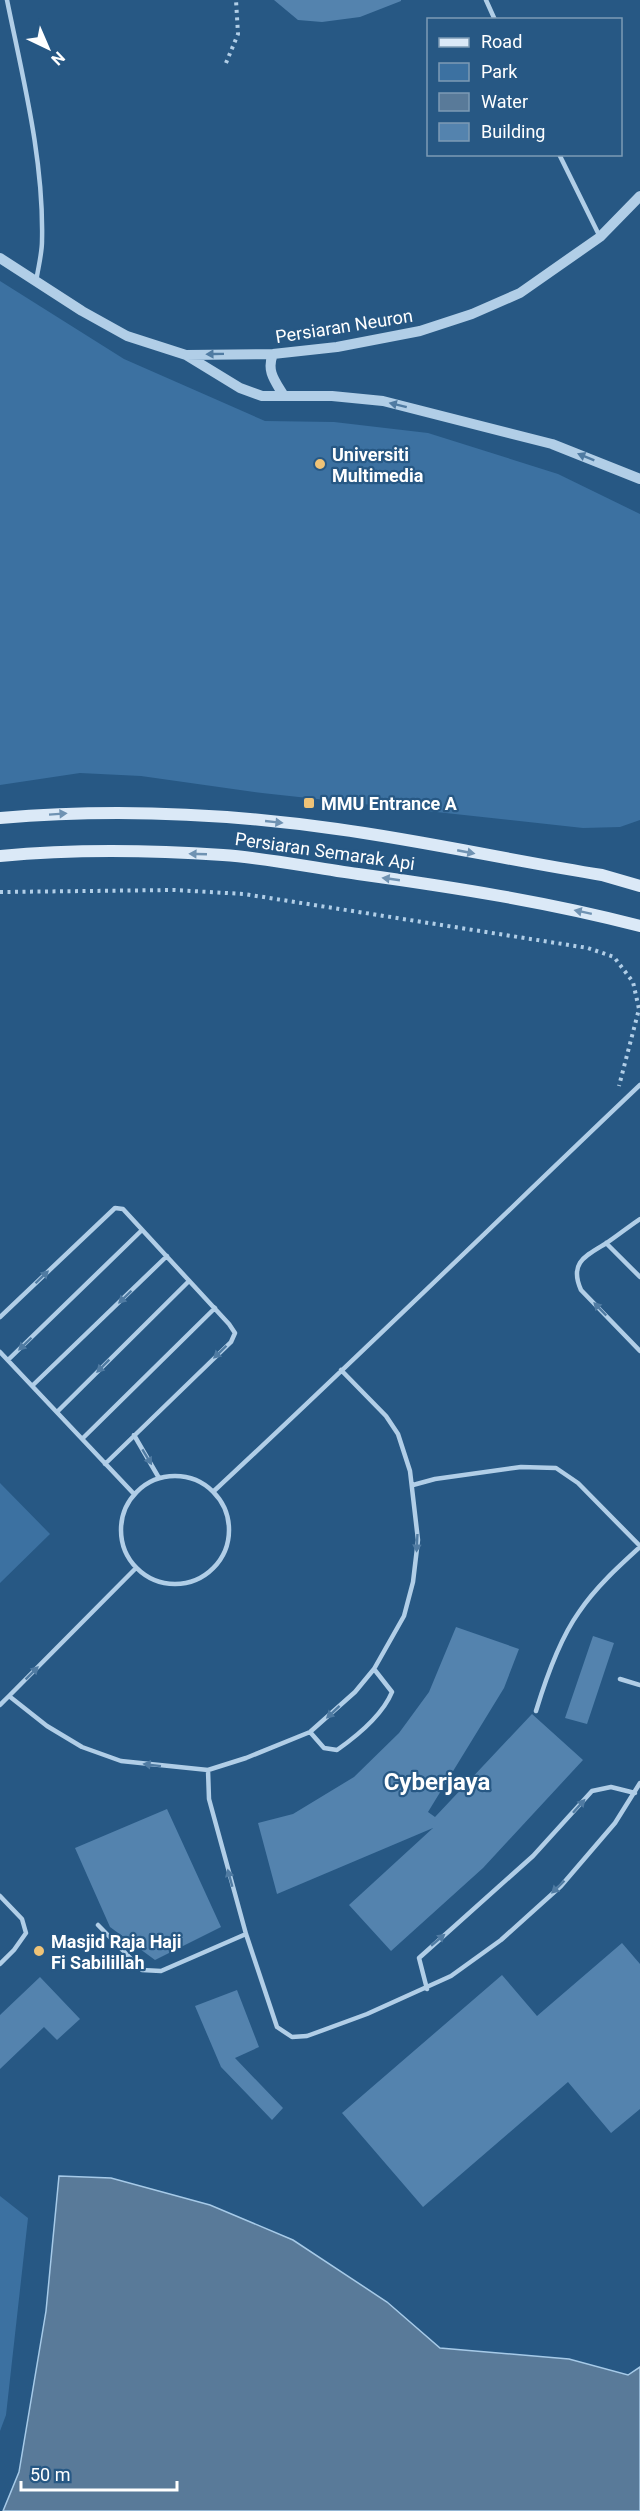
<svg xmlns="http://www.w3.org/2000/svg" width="640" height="2511" font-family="Roboto,sans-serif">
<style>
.green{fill:#3c71a1}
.water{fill:#597a99;stroke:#a6cae8;stroke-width:1.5}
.building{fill:#5483ae}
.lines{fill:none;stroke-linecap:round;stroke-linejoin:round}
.path{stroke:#b1cee7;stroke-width:4;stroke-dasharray:3 4.5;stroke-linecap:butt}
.service{stroke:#b1cee7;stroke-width:4.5}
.tertiary{stroke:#b1cee7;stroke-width:10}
.secondary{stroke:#dbe9f7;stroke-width:12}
.oneway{fill:#507ba2}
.oneway2{fill:#6f92b2}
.poi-dot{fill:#efc377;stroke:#275884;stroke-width:2}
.labels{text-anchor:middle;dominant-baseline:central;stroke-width:4.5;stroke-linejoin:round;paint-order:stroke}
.street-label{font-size:18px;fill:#fff;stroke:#275884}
.poi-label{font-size:18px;font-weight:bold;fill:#fff;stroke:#275884;text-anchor:start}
.district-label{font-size:24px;font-weight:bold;fill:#fff;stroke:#275884}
</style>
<rect width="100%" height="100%" fill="#275884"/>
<!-- green -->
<path class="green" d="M0,281l124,78 141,62 69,1 94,11 130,41 82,40v306l-20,7 -37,1 -321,-35 -121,-17 -61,-3 -80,12z
M0,1483l50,51 -50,49z
M0,2196l28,22 -22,197 -6,16z"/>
<!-- water -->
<path class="water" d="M59,2176l52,2 99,27 83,35 94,62 53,46 129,11 59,16 12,-8v144h-637l16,-39 27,-161z"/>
<!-- building -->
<path class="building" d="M274,0h127v1l-41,16 -38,5 -24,-2z
M456,1627l63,22 -15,39 -76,124 7,5 97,-103 51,46 -100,108 -92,83 -42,-46 84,-77 -156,66 -19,-71 35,-9 61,-37 45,-44 30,-41z
M593,1636l21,7 -27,81 -22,-6z
M167,1809l54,118 -66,33 -45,-33 -35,-79z
M622,1943l18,21v145l-29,24 -43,-51 -145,125 -81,-94 160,-138 35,41z
M40,1977l40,42 -23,21 -13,-13 -44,42v-54z
M237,1990l22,57 -24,11 48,50 -11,12 -51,-53 -26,-61z"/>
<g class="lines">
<!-- path -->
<path class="path" d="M226,63l12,-29 -2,-34
M0,892l174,-2 70,4 344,54 26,9 19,25 6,27 -20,77"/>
<!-- service -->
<path class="service" d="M7,0c16,79 37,160 35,241 0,13 -4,27 -6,41
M486,0l9,20
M559,154l41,83
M640,1219c-12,8 -23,17 -35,25 -20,12 -36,19 -24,46l59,61
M606,1243l34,34
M0,1317l115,-109 8,1 106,115 6,9 -4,9 -126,122
M0,1352l134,142
M8,1360l134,-130
M32,1386l135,-130
M57,1412l132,-131
M134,1435l25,43
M82,1439l133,-131
M121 1530a54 54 0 1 1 108 0a54 54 0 1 1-108 0Z
M413,1485l22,-6 86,-12 35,1 22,15 62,63
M214,1491c144,-134 284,-271 426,-406
M136,1568l-127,128 38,30 35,21 39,14 87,9 38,-12 64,-26 45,-40 19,-23 30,-53 9,-34 5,-42 -8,-69 -12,-37 -12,-18 -45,-46
M620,1679l20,6
M0,1705l9,-9
M536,1711c10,-33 23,-71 43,-99 17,-25 39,-45 61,-65
M310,1732l14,16 13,2c20,-14 45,-34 55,-58l-18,-23
M208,1770l1,29 37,135 31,93 15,10 15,-1 60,-22 84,-38 50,-36 60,-54 54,-63 25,-40
M0,1896l22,23 4,14 -12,17 -14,14
M98,1925l44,45 19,1 85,-37
M427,1989l-8,-31 114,-102 59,-65 19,-4 24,6"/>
<!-- tertiary -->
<path class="tertiary" d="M0,258l82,53 45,25 59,19 87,-1 64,-7 83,-16 52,-17 48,-21 80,-56 40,-41
M273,354c-7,17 2,27 11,42
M186,355l54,33 22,8h70l51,5 169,43 88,35"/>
<!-- secondary -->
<path class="secondary" d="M0,818c113,-10 225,-5 337,11 88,12 176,32 265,46l38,11
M0,856c74,-7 148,-6 223,-1 45,3 90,13 135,19 94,13 190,28 282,52"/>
</g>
<!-- one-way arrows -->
<defs><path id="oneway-solid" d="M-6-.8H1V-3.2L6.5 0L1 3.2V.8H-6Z" transform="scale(1.5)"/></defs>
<g class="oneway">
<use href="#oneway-solid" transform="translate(215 354) rotate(179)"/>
<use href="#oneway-solid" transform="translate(398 405) rotate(-166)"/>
<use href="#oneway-solid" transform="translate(586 457) rotate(-158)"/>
<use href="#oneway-solid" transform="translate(42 1277) rotate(-44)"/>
<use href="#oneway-solid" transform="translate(125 1297) rotate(136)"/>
<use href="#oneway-solid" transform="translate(600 1309) rotate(-134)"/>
<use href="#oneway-solid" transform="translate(25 1344) rotate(136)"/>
<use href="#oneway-solid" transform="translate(220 1352) rotate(136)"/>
<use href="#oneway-solid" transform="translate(103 1366) rotate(135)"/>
<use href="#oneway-solid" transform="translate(147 1457) rotate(59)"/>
<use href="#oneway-solid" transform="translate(417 1543) rotate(93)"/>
<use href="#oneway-solid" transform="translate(32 1673) rotate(-45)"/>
<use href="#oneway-solid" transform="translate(333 1712) rotate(137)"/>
<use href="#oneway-solid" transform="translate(152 1765) rotate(-173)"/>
<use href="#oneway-solid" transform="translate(579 1806) rotate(-48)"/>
<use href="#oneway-solid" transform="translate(230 1878) rotate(-105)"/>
<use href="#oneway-solid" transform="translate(558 1887) rotate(136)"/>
<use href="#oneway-solid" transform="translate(438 1940) rotate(-40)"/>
</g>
<g class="oneway2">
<use href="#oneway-solid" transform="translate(58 814) rotate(-4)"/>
<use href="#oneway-solid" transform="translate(274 822) rotate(6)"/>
<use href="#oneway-solid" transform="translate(466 852) rotate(11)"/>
<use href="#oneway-solid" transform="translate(198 854) rotate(-178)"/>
<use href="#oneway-solid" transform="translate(391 879) rotate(-172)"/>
<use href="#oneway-solid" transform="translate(583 912) rotate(-168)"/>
</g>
<!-- markers -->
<g class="poi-dot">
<circle cx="320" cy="464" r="6"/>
<rect x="303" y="797" width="12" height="12" rx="3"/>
<circle cx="39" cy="1951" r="6"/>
</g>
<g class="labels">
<!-- street labels -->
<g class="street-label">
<text transform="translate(344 326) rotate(-9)">Persiaran Neuron</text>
<text transform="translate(325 851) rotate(8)">Persiaran Semarak Api</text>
</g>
<!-- poi labels -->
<g class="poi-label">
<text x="332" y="454">Universiti<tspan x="332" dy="21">Multimedia</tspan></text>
<text x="321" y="803">MMU Entrance A</text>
<text x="51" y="1941">Masjid Raja Haji<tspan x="51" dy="21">Fi Sabilillah</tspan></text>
</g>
<!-- district labels -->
<g class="district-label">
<text x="437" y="1782">Cyberjaya</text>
</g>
</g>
<!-- legend -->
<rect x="427" y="18" width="195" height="138" fill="#275884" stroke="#7d9bb5" stroke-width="1.5"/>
<rect x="439" y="38" width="30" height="9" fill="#dbe9f7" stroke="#7d9bb5" stroke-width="1.5"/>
<text x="481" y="48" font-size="18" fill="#ffffff">Road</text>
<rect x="439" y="63" width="30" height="18" fill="#3c71a1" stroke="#7d9bb5" stroke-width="1.5"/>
<text x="481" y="78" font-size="18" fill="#ffffff">Park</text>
<rect x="439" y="93" width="30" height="18" fill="#597a99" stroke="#7d9bb5" stroke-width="1.5"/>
<text x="481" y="108" font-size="18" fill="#ffffff">Water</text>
<rect x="439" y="123" width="30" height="18" fill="#5483ae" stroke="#7d9bb5" stroke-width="1.5"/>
<text x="481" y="138" font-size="18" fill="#ffffff">Building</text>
<!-- north arrow -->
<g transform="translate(48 48) rotate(136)" stroke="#275884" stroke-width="4.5" paint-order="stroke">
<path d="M0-4.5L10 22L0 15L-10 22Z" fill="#ffffff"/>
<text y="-9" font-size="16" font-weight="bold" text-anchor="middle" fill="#ffffff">N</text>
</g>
<!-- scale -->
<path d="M21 2481v9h156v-9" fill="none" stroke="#ffffff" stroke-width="3"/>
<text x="30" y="2481" font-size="18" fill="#ffffff" stroke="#275884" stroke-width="4.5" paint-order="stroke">50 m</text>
</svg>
